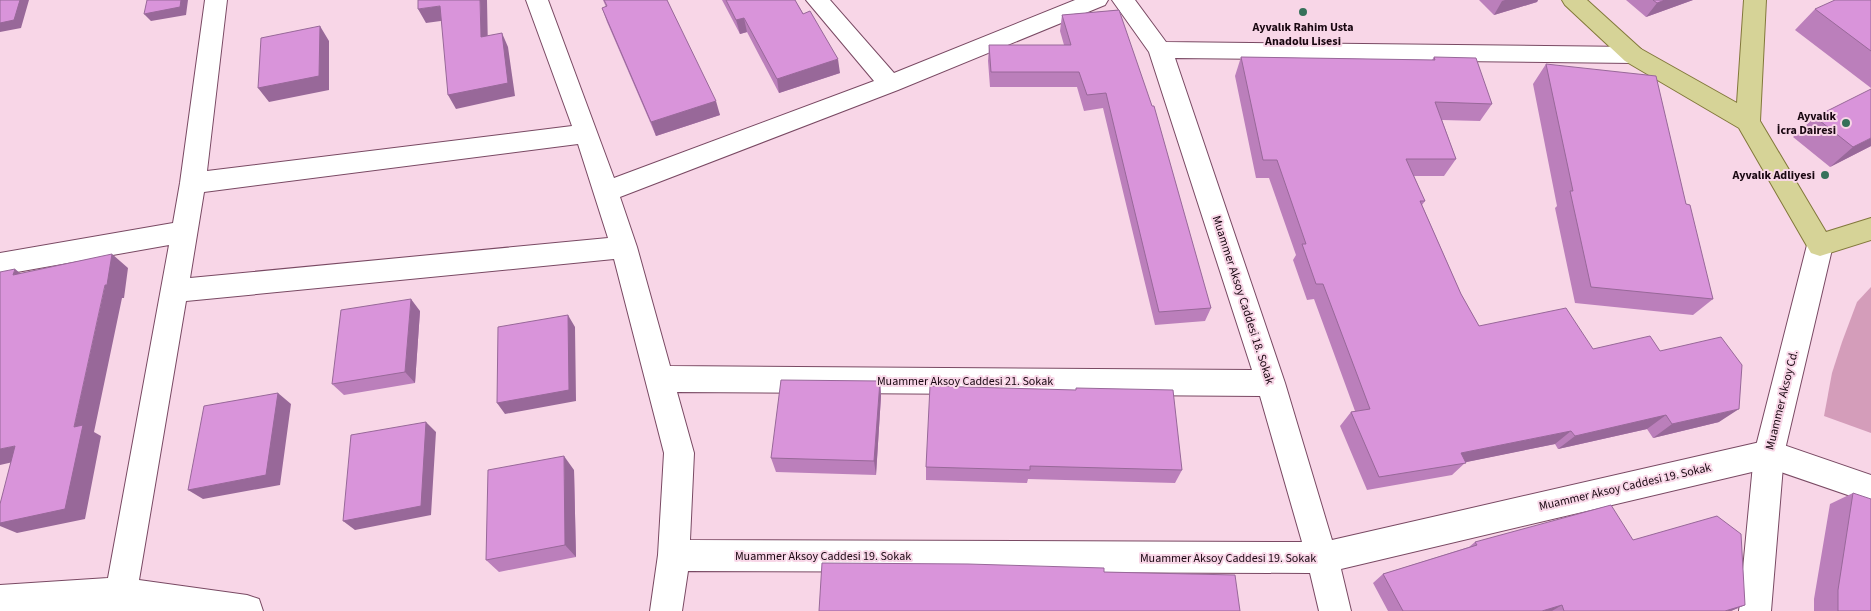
<svg xmlns="http://www.w3.org/2000/svg" width="1871" height="611" font-family="'Source Sans 3',sans-serif">
<style>
.green{fill:#d49dba}
.lines{fill:none;stroke-linecap:round;stroke-linejoin:round}
.minor-casing{stroke:#794963;stroke-width:2}
.tertiary-casing{stroke:#794963;stroke-width:2}
.primary-casing{stroke:#82783b;stroke-width:2}
.minor{fill:#fff;fill-rule:evenodd}
.tertiary{fill:#fff;fill-rule:evenodd}
.primary{fill:#d6d397;fill-rule:evenodd}
.wall{fill:#bb7fbb}
.shaded-wall{fill:#986899}
.building{fill:#d994da;stroke:#986899}
.poi-dot{fill:#36715a;stroke:#f8d6e7;stroke-width:2}
.labels{text-anchor:middle;dominant-baseline:central;stroke-width:4;stroke-linejoin:round;paint-order:stroke}
.poi-label{font-size:12px;font-weight:bold;fill:#190711;stroke:#f8d6e7;text-anchor:end}
.street-label{font-size:12px;fill:#190711;stroke:#f8d6e7}
</style>
<rect width="100%" height="100%" fill="#f8d6e7"/>
<!-- green -->
<path class="green" d="M1871,287v146l-47,-17 8,-43 10,-31 15,-40z"/>
<g class="lines">
<!-- minor casing -->
<g class="minor-casing">
<path id="minor" d="M205,0h22l-20,171 365,-45 -46,-126h22l66,178 260,-97 -68,-81h24l64,73 181,-73h33l-3,5 -207,85 -278,107 17,50 33,119 582,4 -103,-318 -37,-52h23l31,42 467,5 8,2 4,6 -4,6 -8,2 -458,-5 110,325 47,157 437,-100 102,35v28l-102,-35 -428,101 10,42h-32l-9,-38 -622,-2 -6,40h-32l8,-56 6,-102 -50,-194 -428,42 -47,279 108,15 12,4 4,12h-263v-26l108,-7 61,-333 -169,30v-22l173,-30 7,-40zM578,144l30,94 -418,40 14,-86zM677,392l583,4 42,146 -612,-2 4,-87z"/>
</g>
<!-- tertiary casing -->
<g class="tertiary-casing">
<path id="tertiary" d="M1820,234l9,3 4,8 -49,209 -13,157h-32l15,-157 53,-209 4,-8z"/>
</g>
<!-- primary casing -->
<g class="primary-casing">
<path id="primary" d="M1562,0h25l54,49 96,54 7,-103h22l-6,121 66,111 45,-14v22l-51,16 -9,-3 -72,-125 -114,-67 -60,-56z"/>
</g>
<!-- minor -->
<use href="#minor" class="minor"/>
<!-- tertiary -->
<use href="#tertiary" class="tertiary"/>
<!-- primary -->
<use href="#primary" class="primary"/>
</g>
<!-- wall -->
<path class="wall" d="M603,0h64l53,115 -64,21 -49,-114 -5,-14 4,-1z
M722,0h73l45,73 -61,20 -32,-61 -7,2z
M1479,0h59l-1,2 -43,13z
M1626,0h67l-47,17z
M1871,0v88l-76,-58 20,-21z
M1119,10l92,298 -6,13 -50,4 -52,-217 -19,3 -7,-24h-87l-2,-26 1,-16h75l-4,-14 2,-16z
M1241,57l191,3 2,-3 58,47 -12,17 -38,-1 14,39 -12,17h-30l11,25 -3,4 39,89 18,32 114,23 67,2 59,71 -66,16 -6,-9 -89,20 -3,-5 -89,18 -14,13 -85,15 -27,-64 11,-14 4,-1 -41,-112 -7,1 -14,-40 3,-5 -27,-77h-13l-21,-102z
M1546,64l140,140 27,95 -20,16 -118,-12 -20,-95 2,-2 -24,-122z
M1815,117l56,29 -41,21 -37,-30z
M420,311l-5,72 -71,12 -12,-11z
M880,381l1,15 -5,79 -100,-3 -5,-14z
M1076,388l106,82 -7,13 -147,-4 -1,4 -101,-3v-13l150,-77z
M574,470l2,87 -77,15 -13,-12z
M1853,493l18,118h-57v-12l16,-95z
M1633,540l112,65 -14,6h-343l-15,-28 10,-9 86,-27 6,-5z"/>
<!-- shaded-wall -->
<path class="shaded-wall" d="M20,0h9l-8,28 -21,4v-9z
M181,0h7l-2,15 -35,6 -7,-7z
M480,0h7l1,51 -7,-14z
M1505,0h33l-1,2 -43,13 8,-14z
M1665,0h28l-47,17 11,-14z
M440,6l8,14 -22,3 -8,-14z
M744,18l3,14 -7,2 -4,-14z
M320,26l9,15v49l-60,12 -11,-14z
M502,33l6,14 7,49 -59,13 -8,-14z
M838,59l2,14 -61,20 -2,-14z
M716,101l4,14 -64,21 -5,-14z
M1871,138v8l-41,21 23,-20z
M112,254l16,14 -4,30h-2l-28,134 7,4 -16,83 -68,14 -17,-7v-3l74,-96z
M15,269l18,14 -20,-8z
M411,299l9,12 -5,72 -10,-11z
M568,315l7,12 1,74 -71,13 -8,-11z
M880,381l1,15 -5,79 -2,-14z
M278,393l13,11 -11,81 -77,14 -15,-9z
M1739,409l-20,13 -66,16 19,-14z
M1666,415l-19,14 -89,20 17,-13z
M426,422l10,10 -5,83 -76,15 -12,-9z
M1571,431l-16,13 -108,22 14,-13z
M15,446l20,11 -35,8v-16z
M564,456l10,14 2,87 -11,-12z
M1562,605l-10,6h-10z
M1745,605l-14,6h-6z"/>
<!-- building -->
<path class="building" d="M0,0h20l-6,20 -14,3z
M147,0h34l-1,7 -36,7z
M418,0h62l1,37 21,-4 6,50 -60,12 -8,-89 -22,3z
M604,0h63l49,101 -65,21 -49,-114 5,-2z
M726,0h69l8,14 7,-3 28,48 -61,20 -33,-61 -8,2z
M1653,0h12l-8,3z
M1835,0h36v51l-56,-42z
M1119,10l33,96h2l57,202 -52,4 -53,-219 -19,2 -8,-23h-88l-2,-27h82l-9,-30z
M320,26l-1,50 -61,12 3,-50z
M1241,57l194,3 -1,-3 42,1 16,46 -57,-2 21,57h-50l19,42h-5l41,93 18,32 87,-18 27,41 57,-13 10,15 61,-14 21,28 -3,44 -67,15 -6,-9 -91,21 -4,-5 -110,22 5,10 -87,14 -28,-65 19,-3 -47,-125h-7l-14,-40h4l-29,-84h-14z
M1546,64l110,12 30,128 4,1 23,94 -122,-12 -21,-96h3z
M1871,89v49l-18,9 -38,-30z
M112,254l-5,31h-2l-31,142 9,-2 -18,84 -65,14v-19l15,-58 -15,3v-177l15,-3 -2,6z
M411,299l-6,73 -73,12 9,-74z
M568,315l1,75 -72,13 1,-76z
M781,380l99,1 -6,80 -103,-3z
M930,386l146,4v-2l97,2 9,80 -152,-4v4l-104,-3z
M278,393l-12,82 -78,15 16,-84z
M426,422l-5,84 -78,15 8,-86z
M564,456l1,89 -79,15 2,-90z
M1853,493l18,6v112h-33v-21z
M1611,505l22,35 84,-24 24,18 4,71 -20,6h-161l-2,-6 -20,6h-139l-20,-37 94,-29 -2,-3z
M822,563l146,1 136,4v4l131,3 5,36h-421z"/>
<!-- markers -->
<g class="poi-dot">
<circle cx="1303" cy="12" r="5"/>
<circle cx="1846" cy="123" r="5"/>
<circle cx="1825" cy="175" r="5"/>
</g>
<g class="labels">
<!-- poi labels -->
<g class="poi-label">
<text x="1303" y="27" text-anchor="middle">Ayvalık Rahim Usta<tspan x="1303" dy="14">Anadolu Lisesi</tspan></text>
<text x="1836" y="116">Ayvalık<tspan x="1836" dy="14">İcra Dairesi</tspan></text>
<text x="1815" y="175">Ayvalık Adliyesi</text>
</g>
<!-- street labels -->
<g class="street-label">
<text transform="translate(1243 300) rotate(72)">Muammer Aksoy Caddesi 18. Sokak</text>
<text x="965" y="381">Muammer Aksoy Caddesi 21. Sokak</text>
<text transform="translate(1782 400) rotate(-76)">Muammer Aksoy Cd.</text>
<text transform="translate(1625 487) rotate(-13)">Muammer Aksoy Caddesi 19. Sokak</text>
<text x="823" y="556">Muammer Aksoy Caddesi 19. Sokak</text>
<text x="1228" y="558">Muammer Aksoy Caddesi 19. Sokak</text>
</g>
</g>
</svg>
